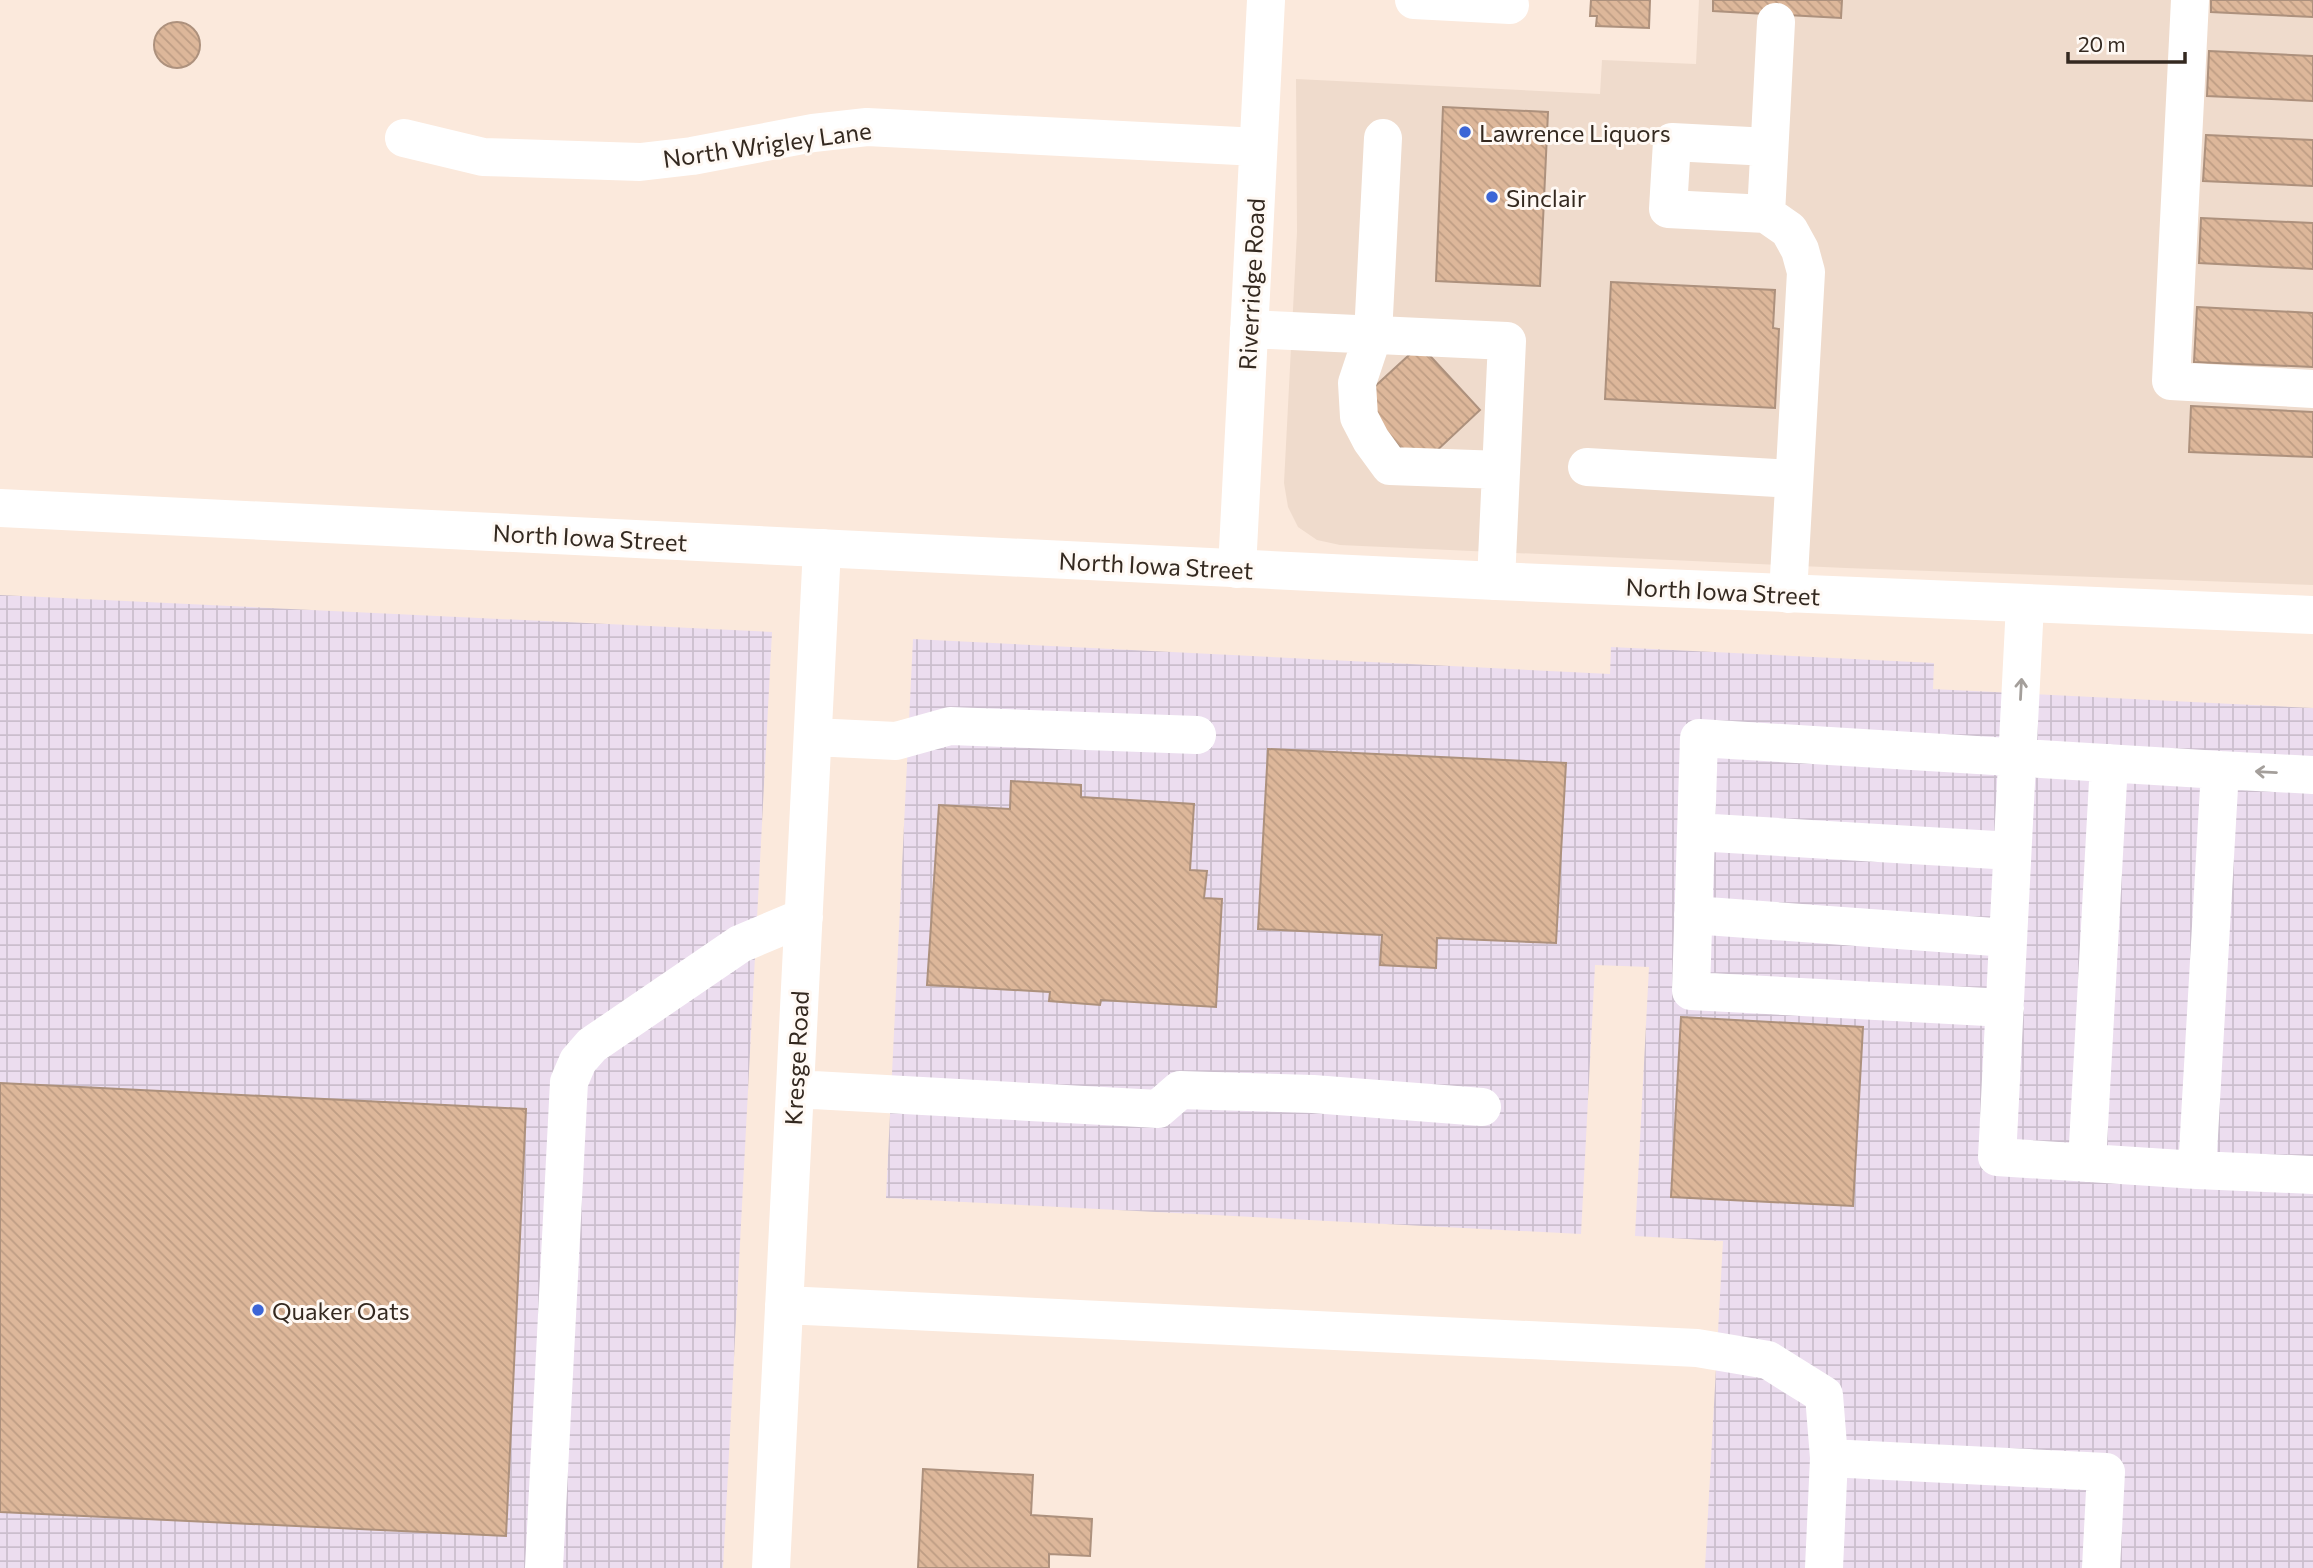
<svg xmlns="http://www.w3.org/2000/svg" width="2313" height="1568" font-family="Commissioner,sans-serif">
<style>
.commercial{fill:#efdbcc}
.industrial{fill:url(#industrial-grid)}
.building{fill:url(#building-back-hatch);stroke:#ad917d;stroke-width:2}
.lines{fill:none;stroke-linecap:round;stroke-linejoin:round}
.minor{stroke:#fff;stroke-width:38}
.major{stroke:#fff;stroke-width:38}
.oneway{stroke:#a49f9b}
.poi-dot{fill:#3c65d6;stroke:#fff9f4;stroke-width:2.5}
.labels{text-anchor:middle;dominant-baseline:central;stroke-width:6;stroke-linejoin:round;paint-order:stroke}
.poi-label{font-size:24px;fill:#342920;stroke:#fff9f4;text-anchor:start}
.street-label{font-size:24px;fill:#342920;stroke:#fff9f4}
</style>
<defs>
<pattern id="industrial-grid" width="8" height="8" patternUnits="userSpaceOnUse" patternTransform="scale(1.75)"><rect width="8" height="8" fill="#ecddef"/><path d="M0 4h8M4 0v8" fill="none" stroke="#cbbecd"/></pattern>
<pattern id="building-back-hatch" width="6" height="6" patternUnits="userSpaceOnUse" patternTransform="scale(1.75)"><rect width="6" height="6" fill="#ddb79a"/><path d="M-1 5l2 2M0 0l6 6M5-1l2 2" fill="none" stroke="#be9d84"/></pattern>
</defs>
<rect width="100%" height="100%" fill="#fbe9dc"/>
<!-- commercial -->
<path class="commercial" d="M1699,0h614v585l-467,-17 -506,-23 -23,-5 -19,-13 -10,-20 -4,-24 13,-251 -1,-153 304,15 2,-34 94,4z"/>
<!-- industrial -->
<path class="industrial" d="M0,595l772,37 -49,936h-723z
M913,639l697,35 1,-27 323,16 -1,26 380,19v860h-608l18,-327 -88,-5 14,-269 -54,-2 -14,269 -695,-36z"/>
<!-- building -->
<path class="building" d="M1591,0h59l-1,28 -53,-2 1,-10h-7z
M1713,0h129l-1,18 -128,-7z
M2211,0h102v17l-102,-5z
M154 45a23 23 0 1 1 46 0a23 23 0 1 1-46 0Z
M2209,51l104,5v45l-106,-5z
M1443,107l105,5 -8,174 -104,-5z
M2206,135l107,5v46l-110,-5z
M2201,218l112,5v46l-114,-6z
M1611,282l164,8 -2,38 6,1 -4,79 -170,-9z
M2197,307l116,6v54l-119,-5z
M1420,345l60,65 -49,46 -25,-2 -36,-40 1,-24z
M2191,406l122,6v45l-124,-5z
M1268,749l298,14 -10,180 -119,-5 -1,30 -56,-3 2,-30 -124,-6z
M1011,781l70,4v12l113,7 -4,66 17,1 -3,27 18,1 -6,108 -115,-7 -1,5 -51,-4 1,-9 -123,-7 12,-180 71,4z
M1681,1017l182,10 -10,179 -182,-9z
M0,1083l526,26 -20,427 -506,-24z
M923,1469l110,6 -2,40 61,4 -2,37 -41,-2v14h-131z"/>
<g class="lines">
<!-- minor -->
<path class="minor" d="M1414,0l96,5
M2190,0l-19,381 142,8
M404,138l79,19 157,5 52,-6 121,-23 54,-6 391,20
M1383,138l-10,197 -16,48 2,34 12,23 19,26 111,4
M1769,147l-97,-5 -4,67 98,5 23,16 11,20 6,22 -18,322
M1766,214l10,-192
M1249,329l258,12 -11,240
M1587,467l207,12
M1237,569l29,-569
M813,737l83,4 54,-15 247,9
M2220,770l93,5
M1696,832l316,19
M1693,915l315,23
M2005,1008l-314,-17 8,-253 521,32 -23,400 -200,-13c10,-184 19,-368 28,-553
M795,1089l363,20 22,-19 133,4 169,13
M2087,1163l22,-400
M2197,1170l116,5
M784,1305l913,43 71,12 56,35 5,63 -5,110
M1829,1458l277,14 -5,96
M544,1568l25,-486 9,-21 14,-16 148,-101 64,-27
M771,1568l51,-1020"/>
<!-- major -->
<path class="major" d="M0,508l1496,73 817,34"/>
</g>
<!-- one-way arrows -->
<defs><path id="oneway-shaft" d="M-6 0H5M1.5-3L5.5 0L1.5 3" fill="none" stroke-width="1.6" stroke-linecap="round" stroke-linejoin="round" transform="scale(1.75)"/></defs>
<g class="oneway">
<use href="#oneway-shaft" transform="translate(2021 689) rotate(-87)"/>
<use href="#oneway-shaft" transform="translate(2266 772) rotate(-177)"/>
</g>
<!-- markers -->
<g class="poi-dot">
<circle cx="1465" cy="132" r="7"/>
<circle cx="1492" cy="197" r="7"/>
<circle cx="258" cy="1310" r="7"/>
</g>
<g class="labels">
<!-- poi labels -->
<g class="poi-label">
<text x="1479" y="132">Lawrence Liquors</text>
<text x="1506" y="197">Sinclair</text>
<text x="272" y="1310">Quaker Oats</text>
</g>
<!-- street labels -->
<g class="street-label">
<text transform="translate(767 144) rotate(-8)">North Wrigley Lane</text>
<text transform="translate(1251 284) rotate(-87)">Riverridge Road</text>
<text transform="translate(590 537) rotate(3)">North Iowa Street</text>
<text transform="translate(1156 565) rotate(3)">North Iowa Street</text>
<text transform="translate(1723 591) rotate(3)">North Iowa Street</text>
<text transform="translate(796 1058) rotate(-87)">Kresge Road</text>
</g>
</g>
<!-- scale -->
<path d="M2068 52v10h117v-10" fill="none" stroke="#342920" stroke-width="3.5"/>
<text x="2078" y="52" font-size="21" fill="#342920" stroke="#fff9f4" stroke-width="5" paint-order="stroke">20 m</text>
</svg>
